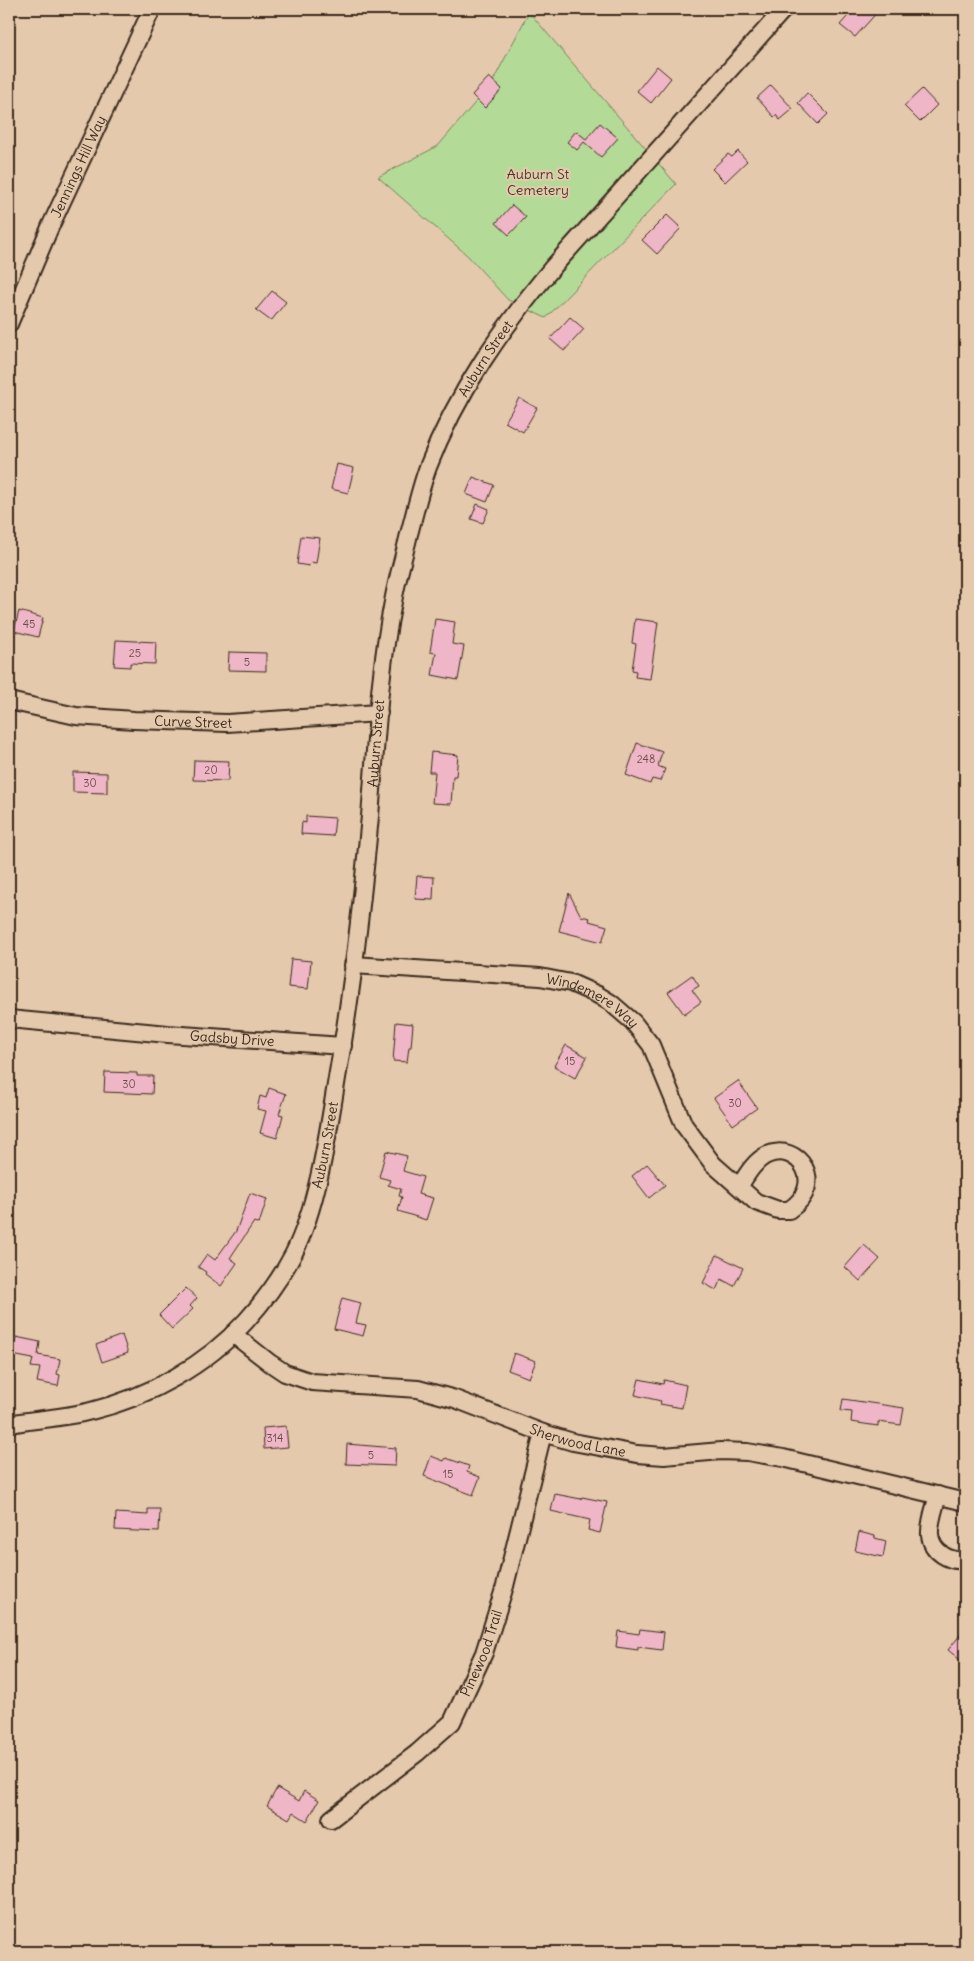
<svg xmlns="http://www.w3.org/2000/svg" width="974" height="1961" font-family="Delius,sans-serif">
<style>
.green{fill:#b3db97;stroke:#77825a}
.building{fill:#efb6c7;stroke:#3b2a1e}
.lines{fill:none;stroke-linecap:round;stroke-linejoin:round}
.minor-casing{stroke:#3b2a1e;stroke-width:20}
.minor{stroke:#e5c9ac;stroke-width:16}
.labels{text-anchor:middle;dominant-baseline:central;stroke-width:4;stroke-linejoin:round;paint-order:stroke}
.number-label{font-size:11px;fill:#684d48}
.street-label{font-size:14px;fill:#3b2a1e;stroke:#e5c9ac}
.park-label{font-size:14px;fill:#473c2a;stroke:#e5c9ac}
</style>
<rect width="100%" height="100%" fill="#e5c9ac"/>
<filter id="ink" filterUnits="userSpaceOnUse"><feTurbulence type="fractalNoise" baseFrequency=".02" numOctaves="2"/><feDisplacementMap in="SourceGraphic" scale="10" xChannelSelector="R" yChannelSelector="G"/><feConvolveMatrix kernelMatrix="1 2 1 2 8 2 1 2 1" color-interpolation-filters="sRGB"/></filter>
<g filter="url(#ink)">
<!-- green -->
<path class="green" d="M529,12l147,172 -130,134 -38,-18 -40,-44 -90,-79 60,-31 54,-63z"/>
<!-- building -->
<path class="building" d="M854,9h26l-25,28 -15,-12z
M657,66l14,12 -20,25 -14,-12z
M489,77l13,12 -17,19 -13,-13z
M771,85l22,24 -13,11 -4,-5 -2,2 -17,-19z
M922,89l15,16 -17,17 -16,-16z
M807,93l21,21 -10,10 -20,-21z
M600,123l18,15 -17,19 -17,-15 -7,8 -10,-8 9,-11 10,8z
M738,151l9,10 -22,21 -13,-13 16,-15 4,3z
M512,205l14,12 -17,18 -13,-12z
M667,215l14,13 -24,26 -15,-14z
M272,291l14,11 -15,19 -15,-11z
M570,317l14,12 -20,22 -14,-12z
M519,398l18,10 -14,24 -18,-10z
M337,464l17,4 -6,25 -17,-4z
M473,477l21,8 -7,17 -21,-8z
M477,504l12,5 -6,14 -12,-4z
M301,536l19,2 -4,25 -6,-1 -1,4 -12,-2z
M19,611l24,7 -5,19 -24,-6z
M435,619l20,3 -3,22 12,2 -6,34 -26,-5 4,-22 -6,-1z
M635,619l23,3 -8,57 -15,-2 1,-6 -4,-1 4,-26 -4,-1z
M116,640l40,2 -1,22 -25,-1v4l-16,-1z
M229,652l37,1v18l-38,-1z
M637,743l25,9 -4,14 7,3 -5,12 -8,-2 -2,5 -24,-9z
M431,752l27,3 -2,21h-3l-2,28 -19,-1 3,-31h-6z
M194,760l35,1 -1,20 -35,-1z
M73,772l34,1v20l-34,-1z
M306,816l29,2 -2,18 -32,-2 1,-12 4,1z
M417,876l17,1 -1,23 -18,-1z
M569,893l12,23 9,2 -1,3 18,5 -5,16 -43,-11z
M291,959l20,2 -3,28 -20,-2z
M692,975l7,11 -7,4 9,12 -17,12 -16,-22z
M396,1022l17,2 -2,23h-2l-2,15 -14,-1z
M566,1045l21,12 -12,21 -21,-12z
M105,1072l32,1v3h16l-1,18 -48,-2z
M738,1081l19,27 -24,17 -19,-27z
M269,1088l17,6 -7,20 4,1 -6,23 -17,-5 6,-22 -9,-2 3,-13 6,2z
M386,1151l21,5 -4,15 20,6 -5,17 15,4 -7,22 -28,-9 4,-14 -3,-1 2,-7 -13,-4 2,-5 -11,-3z
M647,1164l18,21 -16,13 -17,-22z
M250,1193l17,6 -8,25 -5,-2 -24,36 7,5 -16,23 -16,-12 1,-2 -8,-5 9,-13 8,6 21,-29z
M864,1245l16,14 -20,22 -15,-14z
M717,1255l26,13 -9,18 -13,-7 -5,11 -13,-7z
M186,1288l11,10 -7,8 3,3 -21,20 -13,-14z
M342,1298l19,5 -5,20 10,2 -3,11 -29,-7z
M122,1335l6,18 -26,9 -6,-17z
M16,1337l24,5 -2,13 22,4 -3,15 3,1 -2,11 -21,-4 3,-14 -9,-1 2,-8 -21,-4z
M514,1353l22,8 -7,17 -21,-8z
M639,1379l24,5 1,-4 22,5 -4,23 -22,-4 1,-3 -26,-6z
M843,1399l61,9 -3,17 -23,-3v4l-27,-4 1,-10 -11,-1z
M286,1426l2,21 -24,2 -1,-21z
M347,1444l49,4 -1,18 -49,-2z
M431,1456l13,5 2,-3 23,8 -2,6 13,5 -7,18 -49,-19z
M555,1494l26,5 1,-2 25,5 -7,31 -12,-3 2,-10 -39,-9z
M148,1509h12l-1,23 -44,-2 1,-17 32,2z
M859,1532l16,4v2l11,3 -3,16 -28,-6z
M640,1629l24,3 -2,18 -24,-3v3l-22,-3 2,-16 21,3z
M965,1629v35l-17,-14z
M277,1788l22,13 5,-10 15,9 -12,21 -14,-9 -4,7 -22,-13z"/>
<g class="lines">
<!-- minor casing -->
<g class="minor-casing">
<g id="minor">
<path id="s1" d="M9,324l42,-99 101,-216"/>
<path id="s2" d="M9,701l67,15 58,4 93,3 152,-10"/>
<path id="s3" d="M353,965l187,12 31,6 27,12 13,8 22,19 18,23 33,80 29,39 43,38 22,8h11c39,-26 9,-69 -22,-55 -13,6 -21,21 -28,32"/>
<path id="s4" d="M9,1019l159,15 175,12"/>
<path id="s5" d="M233,1334l37,29 15,10 27,9 106,7 37,10 88,34 30,9 64,12 27,2 57,-5 26,1 36,6 182,44"/>
<path id="s6" d="M9,1424c27,-5 55,-6 82,-13 58,-14 115,-46 155,-90 18,-20 35,-43 48,-68 24,-49 34,-120 43,-175 15,-86 25,-175 33,-262 6,-72 9,-144 23,-214 4,-23 11,-46 16,-68 6,-22 11,-45 19,-67 29,-75 74,-139 125,-200l231,-258"/>
<path d="M938,1495c-3,12 -9,27 -8,40 2,17 19,27 35,25"/>
<path id="s7" d="M331,1819l86,-66 35,-31 32,-69 21,-67 38,-153"/>
</g>
</g>
<!-- minor -->
<use href="#minor" class="minor"/>
</g>
</g>
<g class="labels">
<!-- number labels -->
<g class="number-label">
<text x="29" y="624">45</text>
<text x="135" y="653">25</text>
<text x="247" y="662">5</text>
<text x="646" y="759">248</text>
<text x="211" y="770">20</text>
<text x="90" y="783">30</text>
<text x="570" y="1061">15</text>
<text x="129" y="1084">30</text>
<text x="735" y="1103">30</text>
<text x="275" y="1438">314</text>
<text x="371" y="1455">5</text>
<text x="448" y="1474">15</text>
</g>
<!-- street labels -->
<g class="street-label">
<text stroke="none"><textPath href="#s1" startOffset="172">Jennings Hill Way</textPath></text>
<text stroke="none"><textPath href="#s6" startOffset="1271">Auburn Street</textPath></text>
<text stroke="none"><textPath href="#s2" startOffset="186">Curve Street</textPath></text>
<text stroke="none"><textPath href="#s6" startOffset="866">Auburn Street</textPath></text>
<text stroke="none"><textPath href="#s3" startOffset="246">Windemere Way</textPath></text>
<text stroke="none"><textPath href="#s4" startOffset="224">Gadsby Drive</textPath></text>
<text stroke="none"><textPath href="#s6" startOffset="461">Auburn Street</textPath></text>
<text stroke="none"><textPath href="#s5" startOffset="368">Sherwood Lane</textPath></text>
<text stroke="none"><textPath href="#s7" startOffset="230">Pinewood Trail</textPath></text>
</g>
<!-- park labels -->
<g class="park-label">
<text x="538" y="174">Auburn St<tspan x="538" dy="16">Cemetery</tspan></text>
</g>
</g>
<!-- margin -->
<rect width="974" height="1961" fill="none" stroke="#e5c9ac" stroke-width="30"/>
<rect x="15" y="15" width="944" height="1931" fill="none" stroke="#3b2a1e" stroke-width="2" filter="url(#ink)"/>
</svg>
